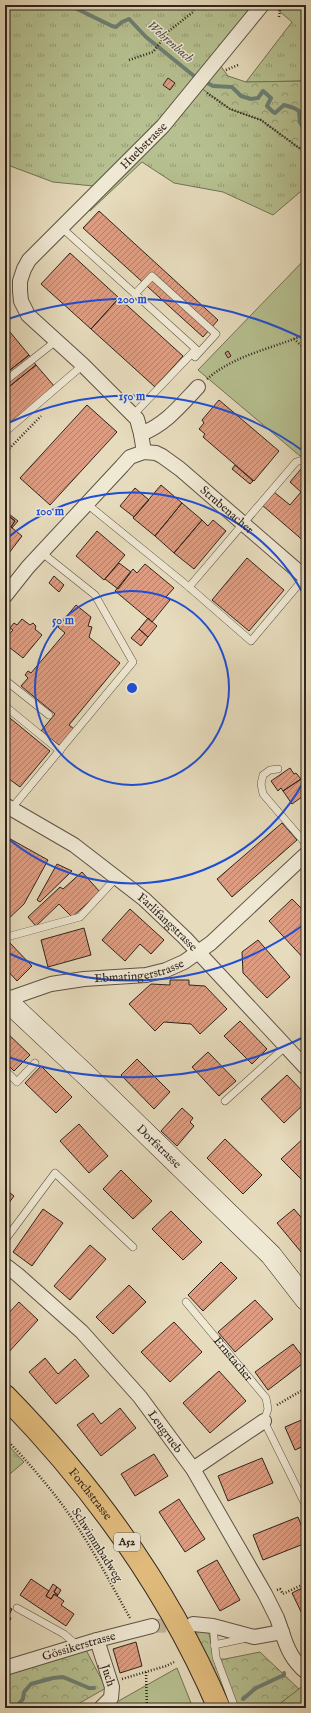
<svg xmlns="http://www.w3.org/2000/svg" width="311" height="1713" font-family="'IM FELL English',serif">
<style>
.grass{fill:url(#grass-tufts);stroke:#727256}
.forest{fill:url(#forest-crowns);stroke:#727256}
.garden{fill:#b6c090;stroke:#727256}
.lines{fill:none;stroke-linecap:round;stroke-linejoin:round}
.stream{stroke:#6d7f74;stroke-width:4}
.building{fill:url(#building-hatch);stroke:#2f241d}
.street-tunnel{stroke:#c1b69c;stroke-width:14;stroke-dasharray:14 7;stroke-linecap:butt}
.lane-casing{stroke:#5d5245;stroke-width:8}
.street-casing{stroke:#5d5245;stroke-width:16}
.secondary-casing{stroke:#2f241d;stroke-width:22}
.highway-casing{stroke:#2f241d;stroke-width:24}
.path{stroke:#2f241d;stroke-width:2.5;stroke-dasharray:1 2;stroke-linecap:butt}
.lane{stroke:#efe8d3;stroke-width:7}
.street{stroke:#efe8d3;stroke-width:14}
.secondary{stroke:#efe8d3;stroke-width:21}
.highway{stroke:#e3be7e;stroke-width:22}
.ring{fill:none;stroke:#1d4ed8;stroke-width:2}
.labels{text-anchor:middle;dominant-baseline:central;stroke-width:3;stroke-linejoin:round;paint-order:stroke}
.shield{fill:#efe8d3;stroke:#695f54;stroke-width:1}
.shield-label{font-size:11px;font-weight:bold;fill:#2f241d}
.street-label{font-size:12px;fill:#2f241d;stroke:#efe8d3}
.water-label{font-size:13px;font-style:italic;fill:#4e5148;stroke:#efe8d3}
.centre{fill:#1d4ed8;stroke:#efe8d3;stroke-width:2}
.ring-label{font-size:12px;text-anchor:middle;font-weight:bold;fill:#1d4ed8;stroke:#efe8d3;stroke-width:3;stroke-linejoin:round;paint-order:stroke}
</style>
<defs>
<pattern id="grass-tufts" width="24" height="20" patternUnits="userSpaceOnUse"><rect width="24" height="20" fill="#b6c090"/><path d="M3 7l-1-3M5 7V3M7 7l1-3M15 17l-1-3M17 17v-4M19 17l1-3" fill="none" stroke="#949c75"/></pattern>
<pattern id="forest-crowns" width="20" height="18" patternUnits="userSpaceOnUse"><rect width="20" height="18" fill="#b6c090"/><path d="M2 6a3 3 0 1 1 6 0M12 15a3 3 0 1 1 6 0" fill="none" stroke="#949c75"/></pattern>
<pattern id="building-hatch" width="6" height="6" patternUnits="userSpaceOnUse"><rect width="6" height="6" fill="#dd9c81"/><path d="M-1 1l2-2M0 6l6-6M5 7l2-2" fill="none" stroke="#b47f69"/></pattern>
</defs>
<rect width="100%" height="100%" fill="#e6dbbc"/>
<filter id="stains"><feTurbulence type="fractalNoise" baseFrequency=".005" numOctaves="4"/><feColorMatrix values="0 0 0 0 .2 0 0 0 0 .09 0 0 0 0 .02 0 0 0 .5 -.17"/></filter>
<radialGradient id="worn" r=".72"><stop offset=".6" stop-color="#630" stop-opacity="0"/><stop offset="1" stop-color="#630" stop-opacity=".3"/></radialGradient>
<!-- grass -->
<path class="grass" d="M5,5h257l-45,56 13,48 31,11 45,33v34l-33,28 -50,-23 -49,-9 -32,-21 -52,49 -4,-4 17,-20 -50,-5 -48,-18z
M272,5h34v76l-60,1 46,-60z
M5,1442l19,20 -19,16z
M305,1684l1,24h-32z"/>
<!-- forest -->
<path class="forest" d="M217,61l11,15 18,6 60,-1v72l-45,-33 -31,-11 -33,-24z
M192,1630l17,3 5,26h11l35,-7 39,37 -25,19h-48z
M86,1650l20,38 -35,20h-66v-35z"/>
<!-- garden -->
<path class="garden" d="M306,258v196l-6,2 -102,-86z
M177,1668l16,40h-87z"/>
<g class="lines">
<!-- stream -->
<path class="stream" d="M69,5l43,21 4,1 6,-5 7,-3 17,18 48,39 19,10 19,1 9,9 10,3 7,-1 5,-7 8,7 -4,8 5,5 3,2 9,-8 10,3 5,3 1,11 6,11
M243,1699l13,-11 28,-13v-2
M15,1708l8,-9 1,-7 7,-8 22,-6 10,-1 26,11h5"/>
</g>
<!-- building -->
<path class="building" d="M168,78l7,5 -5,7 -7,-5z
M99,211l119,109 -15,17 -120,-109z
M70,253l49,45 -28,31 -50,-45z
M119,298l64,58 -28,31 -64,-58z
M5,326l24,29 -24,19z
M228,351l3,5 -3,2 -3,-5z
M29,355l7,10 -31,25v-16z
M36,365l19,22 -50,40v-37z
M219,400l60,51 -25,30 -51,-44 2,-3 -6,-5 5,-6 -2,-3z
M87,405l30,27 -67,73 -30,-27z
M235,465l18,16 -3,3 -18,-15z
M301,469l5,5v69l-44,-38 12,-13 16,13 11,-13 -11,-10z
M161,485l21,18 -27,33 -22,-18z
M135,488l14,12 -15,17 -14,-11z
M182,503l20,17 -28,33 -19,-17z
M5,511l13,10 -6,7 -1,-1 4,-6 -10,-8z
M5,513l10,8 -4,6 11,9 -13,17 -4,-3z
M202,520l6,6 5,-6 13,11 -32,38 -20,-16z
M97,531l28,24 -21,25 -28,-24z
M247,558l37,32 -35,41 -37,-31z
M119,563l12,9 -13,17 -13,-10z
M145,564l29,24 -8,9 4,3 -18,22 -37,-31 18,-22 4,4z
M54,576l10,9 -5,7 -10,-9z
M76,605l15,12 -3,9 4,1 -3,10 31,26 -51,62 5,4 -14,17 -19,-15 14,-17 -34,-28 7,-8 -3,-3 3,-4 3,2 34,-40 -7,-6z
M148,618l9,8 -9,11 -9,-8z
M22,619l8,6 3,-2 3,3 -1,3 7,6 -19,23 -18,-14v-5l8,-9 -3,-2 4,-5 3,2z
M139,629l9,8 -7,9 -10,-8z
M5,714l45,37 -30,36 -11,-8 -4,3z
M290,768l4,6 2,-1 5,6 -18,12 -2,-3 -3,3 -7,-10z
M301,779l5,8v7l-14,10 -9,-13z
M282,823l15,17 -65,57 -15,-18z
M5,836l43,24 -24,44 -19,18z
M57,864l15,7 -32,31 -3,-2z
M82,872l18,20 -28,25 -13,-13 -23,22 -8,-9 32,-30 3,2z
M292,899l14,14v48l-37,-40z
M130,909l34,31 -13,14 -11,-10 -15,17 -23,-21z
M84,928l7,27 -43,12 -7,-27z
M258,940l32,37 -23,21 -24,-25 -1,-21z
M10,943l22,23 -15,15 -12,-13v-20z
M170,980h19v5l16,1 22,23 -27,25 -9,-10 -27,-2 -9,9 -26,-27 22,-20 19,1z
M240,1021l27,28 -15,15 -28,-28z
M5,1031l25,24 -16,16 -9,-9z
M208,1052l28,29 -17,15 -27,-29z
M137,1059l33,33 -16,17 -33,-34z
M41,1066l31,31 -16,16 -31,-30z
M287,1075l19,20v7l-22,21 -23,-24z
M182,1108l11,10 -3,4 4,4 -17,20 -16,-15z
M79,1124l29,32 -19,17 -29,-32z
M306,1136v44l-2,2 -23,-23z
M225,1139l37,36 -19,19 -36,-36z
M121,1170l31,31 -19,18 -30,-30z
M5,1189l9,7 -9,12z
M43,1209l20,14 -31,43 -19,-14z
M294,1209l12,14v25l-5,4 -24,-29z
M171,1211l31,31 -19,18 -31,-31z
M90,1245l16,14 -36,41 -16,-14z
M221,1262l16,16 -34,33 -15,-16z
M129,1285l17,17 -33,32 -17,-17z
M255,1300l18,19 -38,33 -17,-20z
M19,1302l19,18 -32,35 -1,-38z
M174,1322l28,30 -32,30 -29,-30z
M293,1344l13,17 -38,29 -13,-18z
M45,1358l13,16 17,-15 14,17 -33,28 -27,-32z
M219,1371l27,30 -36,32 -27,-30z
M120,1408l16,20 -35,28 -24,-31 16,-12 8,11z
M306,1418v27l-11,5 -10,-23z
M154,1454l14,22 -33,20 -14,-22z
M262,1458l11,25 -45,18 -10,-25z
M179,1499l26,40 -20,13 -26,-40z
M298,1517l8,20v6l-43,17 -10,-25z
M217,1560l23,40 -20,11 -23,-40z
M31,1579l18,12 -3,5 5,3 3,-5 10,7 -3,4 13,9 -8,12 -46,-31z
M53,1584l4,3 -3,5 4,3 -1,1 -3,-2 -3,5 -5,-3z
M306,1586v36l-14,-29z
M57,1587l4,3 -3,5 -4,-3z
M8,1607l4,2 -4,8 3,1 -2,4 -3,-1 -1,3v-15h2z
M136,1642l6,24 -22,7 -7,-24z"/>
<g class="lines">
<!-- street-tunnel -->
<path class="street-tunnel" d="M152,1626l32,-1"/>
<!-- lane casing -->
<g class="lane-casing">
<g id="lane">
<path d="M62,228l134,121 -63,66"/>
<path d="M135,294l17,-18 64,58 -21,23"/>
<path d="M5,381l51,-40"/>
<path d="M5,432l78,-67"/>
<path d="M87,504l102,83 62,54 54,-64"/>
<path d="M189,587l107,-125 10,-3"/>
<path d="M5,680l44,35"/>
<path d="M5,706l55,45"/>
<path d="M278,769l-8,1 -7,5 -2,9 2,10 43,50"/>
<path d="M11,809l122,-147 -38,-67 -54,-43"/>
<path d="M5,939l2,-2 73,-20 37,-40"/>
<path d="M5,1070l12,12 18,-19"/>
<path d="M225,1101l60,-54"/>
<path d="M5,1240l50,-67 78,74"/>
<path id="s1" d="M186,1302l80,96 2,11 -4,12 42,85"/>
<path d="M17,1608l47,26 14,12"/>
<path d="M213,1626l3,31 19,51"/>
<path d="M214,1645l33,-7"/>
</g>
</g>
<!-- street casing -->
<g class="street-casing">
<g id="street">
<path d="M141,434c25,-10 39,-28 57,-47"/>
<path id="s2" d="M144,452l-3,-18 -4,-15 -54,-54 -55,-50 -7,-14 -1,-10v-10l4,-12 5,-9 134,-134 99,-121"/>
<path id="s3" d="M5,596l23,-29 94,-101 8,-9 14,-5 12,1 6,3 18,13 126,109"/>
<path id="s4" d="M5,805l69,40 70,54 41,39 121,130"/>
<path id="s5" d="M5,1000l46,-16 33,-5 62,-4 20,-5 18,-8 27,-19 95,-89"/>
<path id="s6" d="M5,1265l13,10 64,57 58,65 53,72 72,125 12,24 5,14"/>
<path d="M193,1469l71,-48"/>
<path d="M193,1624l20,2 41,11 28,-5c5,17 11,29 24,40"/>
<path id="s7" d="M97,1640l15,47 -1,11 -10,10"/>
<path id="s8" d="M5,1668l92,-28 55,-14"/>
</g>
</g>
<!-- secondary casing -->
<g class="secondary-casing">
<g id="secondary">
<path id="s9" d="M5,999l81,76 185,180 35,45"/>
</g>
</g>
<!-- highway casing -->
<g class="highway-casing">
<g id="highway">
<path id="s10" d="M5,1396c89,91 164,195 214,312"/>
</g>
</g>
<!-- path -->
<path class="path" d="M279,17l1,-7 5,-5
M129,60l24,-8 16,-21 24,-19 1,-7
M226,70l12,-5
M207,93l23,16 31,11 45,33
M294,339l12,11
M207,379c29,-25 65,-30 99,-45
M5,453l36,-37
M277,1405l29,-17
M5,1438c24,25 51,56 70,85 20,30 37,63 55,95
M277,1590l3,-1 3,5 23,-11
M146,1672l1,36
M122,1679l44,-13 8,-4"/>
<!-- lane -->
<use href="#lane" class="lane"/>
<!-- street -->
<use href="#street" class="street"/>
<!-- secondary -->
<use href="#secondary" class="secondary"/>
<!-- highway -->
<use href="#highway" class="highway"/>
</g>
<!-- distance rings -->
<g class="ring">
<circle cx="132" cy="688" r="97"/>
<path d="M306 777A195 195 0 0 1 5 836M5 540A195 195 0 0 1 306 599"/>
<path d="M306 923A292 292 0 0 1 6 952M6 424A292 292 0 0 1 306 453"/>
<path d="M306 1036A389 389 0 0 1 5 1056M5 320A389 389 0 0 1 306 340"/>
</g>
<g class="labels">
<!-- shield labels -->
<rect class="shield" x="114" y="1533" width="26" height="18" rx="3"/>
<g class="shield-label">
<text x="127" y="1542">A52</text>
</g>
<!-- street labels -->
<g class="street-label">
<text stroke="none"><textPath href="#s2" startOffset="405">Huebstrasse</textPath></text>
<text stroke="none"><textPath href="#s3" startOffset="305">Strubenacher</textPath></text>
<text stroke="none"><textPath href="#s4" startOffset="201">Farlifangstrasse</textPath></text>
<text stroke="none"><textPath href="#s5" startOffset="138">Ebmatingerstrasse</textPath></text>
<text stroke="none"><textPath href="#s9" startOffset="213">Dorfstrasse</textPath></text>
<text stroke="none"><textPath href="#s1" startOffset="74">Ernstacher</textPath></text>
<text stroke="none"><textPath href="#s6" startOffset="232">Leugrueb</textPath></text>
<text stroke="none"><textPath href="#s10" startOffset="130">Forchstrasse</textPath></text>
<text transform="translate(97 1545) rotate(58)">Schwimmbadweg</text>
<text stroke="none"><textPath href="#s8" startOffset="77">Gössikerstrasse</textPath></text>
<text stroke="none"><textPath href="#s7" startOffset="37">Juch</textPath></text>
</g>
<!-- water labels -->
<g class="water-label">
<text transform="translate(170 42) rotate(41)">Wehrenbach</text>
</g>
</g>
<circle cx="132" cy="688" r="6" class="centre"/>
<g class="ring-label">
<text x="132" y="303">200 m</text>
<text x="132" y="400">150 m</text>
<text x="50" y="515">100 m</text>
<text x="63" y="624">50 m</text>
</g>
<!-- margin -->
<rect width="311" height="1713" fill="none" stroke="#e6dbbc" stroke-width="20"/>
<rect x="6" y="6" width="299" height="1701" fill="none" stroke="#2f241d" stroke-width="2"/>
<rect x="10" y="10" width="291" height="1693" fill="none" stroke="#2f241d"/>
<rect width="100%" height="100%" filter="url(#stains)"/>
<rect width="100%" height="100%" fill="url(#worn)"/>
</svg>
